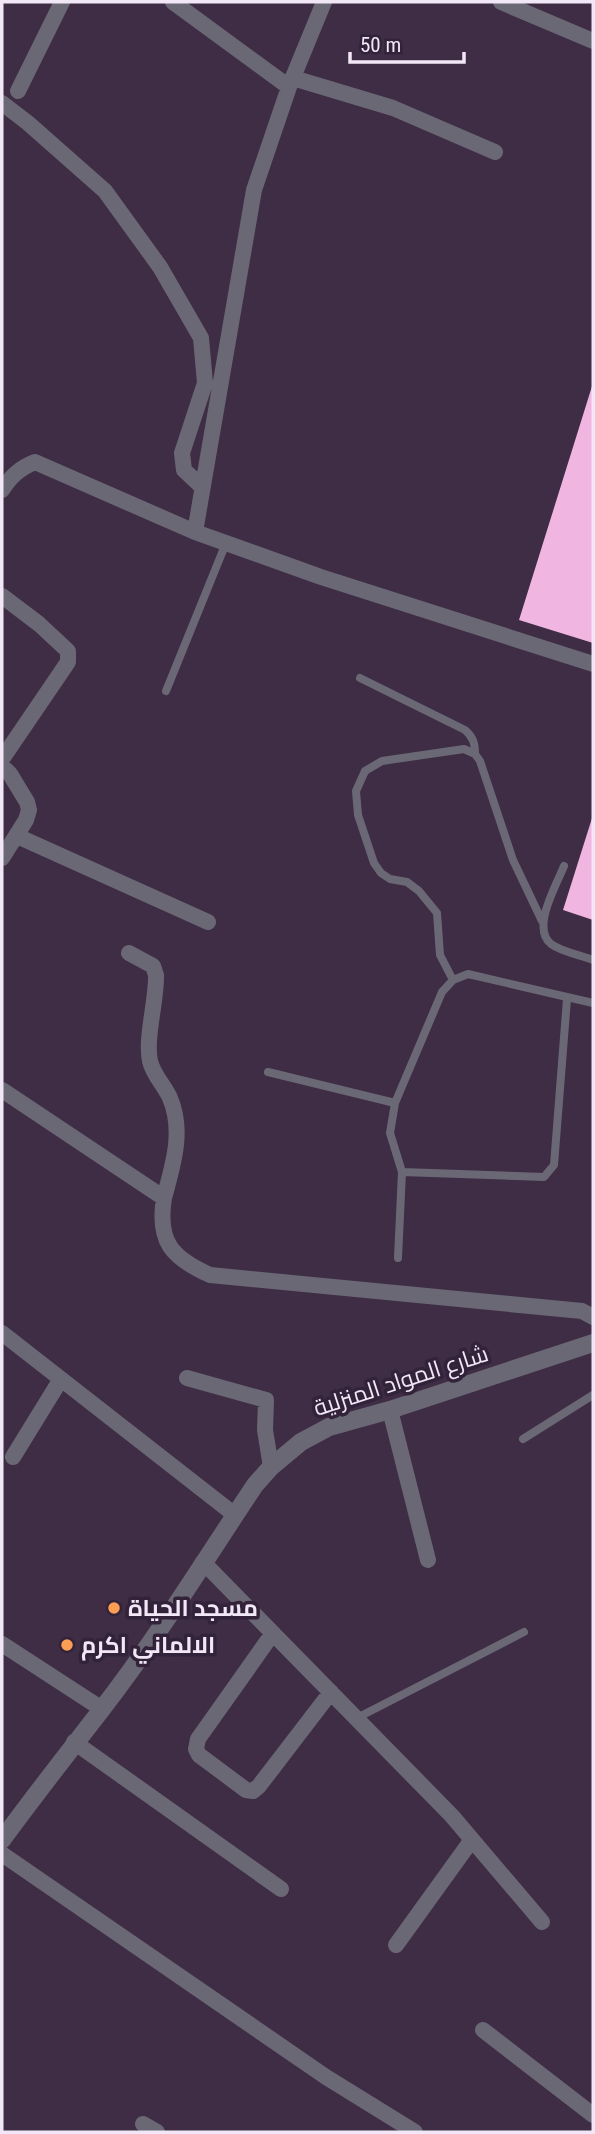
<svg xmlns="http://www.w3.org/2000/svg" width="595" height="2134" font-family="'Roboto Condensed',Cairo,sans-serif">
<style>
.building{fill:#f0b5e1}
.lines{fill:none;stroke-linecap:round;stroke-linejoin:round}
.service{stroke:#6b6876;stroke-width:8}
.minor{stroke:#6b6876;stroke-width:16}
.tertiary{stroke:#6b6876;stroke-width:18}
.poi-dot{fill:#fc9d54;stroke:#33233a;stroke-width:2.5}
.labels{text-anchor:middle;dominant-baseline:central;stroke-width:7;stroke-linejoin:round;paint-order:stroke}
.street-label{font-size:23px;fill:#f2e7f6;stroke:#33233a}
.poi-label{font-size:23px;font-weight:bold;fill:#f2e7f6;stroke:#33233a;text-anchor:start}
</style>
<rect width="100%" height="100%" fill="#3e2d45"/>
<!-- building -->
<path class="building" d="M593,383v260l-74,-23z
M593,815v105l-30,-10z"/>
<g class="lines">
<!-- service -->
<path class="service" d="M360,678l105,52c8,7 10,13 10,24
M166,691l60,-148
M564,866c-8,20 -33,62 -13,78 11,8 29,11 42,16
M453,980l-13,-25 -3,-42 -18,-22 -12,-9 -17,-3 -9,-6 -7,-10 -16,-48 -2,-24 9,-20 17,-10 82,-12 11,5 5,7 33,99 29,61
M268,1072l127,31
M402,1172l142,5 10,-12 13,-166
M398,1258l4,-86 -12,-39 5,-30 47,-111 11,-12 15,-6 125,29
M523,1439l70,-44
M355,1719l169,-87"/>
<!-- minor -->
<path class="minor" d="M173,2l116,85
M501,2l92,39
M293,78l100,30 102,44
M18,91l44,-89
M2,103l26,20 77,68 55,76 41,71 4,45 -23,70 2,17 18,17
M2,490c9,-14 18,-22 33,-28l160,70 126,45 272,87
M195,532l59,-342 35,-103 35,-85
M2,596l37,28 29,27v11l-66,97
M2,766l8,8 17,28 2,8 -3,10 -24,38
M17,836l191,86
M129,953l24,13 3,9c1,24 -11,63 -6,86 3,14 15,25 20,37 14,33 3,67 -6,100
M2,1090l162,108c-7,44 8,60 46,77l372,36 11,6
M2,1333l233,182
M187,1378l79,22 -1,30 6,37
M390,1410l38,150
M13,1457l48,-78
M203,1562l249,254 90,106
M273,1633l-75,106 -2,10 3,6 47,35 7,1 6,-5 72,-94
M2,1644l100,65
M74,1742l207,147
M2,1854l324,223 89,55
M396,1945l75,-104
M483,2030l110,85
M143,2124l14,8"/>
<!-- tertiary -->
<path class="tertiary" d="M2,1840c32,-44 66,-87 100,-131 55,-71 103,-149 153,-224l16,-18 30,-25 28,-15 61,-17 203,-67"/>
</g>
<!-- markers -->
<g class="poi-dot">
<circle cx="114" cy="1608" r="7"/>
<circle cx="67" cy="1645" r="7"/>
</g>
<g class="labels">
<!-- street labels -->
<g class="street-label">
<text transform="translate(401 1381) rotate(-18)">شارع المواد المنزلية</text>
</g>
<!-- poi labels -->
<g class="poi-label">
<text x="128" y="1608">مسجد الحياة</text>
<text x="81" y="1645">الالماني اكرم</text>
</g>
</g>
<!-- border -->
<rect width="595" height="2134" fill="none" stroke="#f2e7f6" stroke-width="7"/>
<!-- scale -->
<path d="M350 52v10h114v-10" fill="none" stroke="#f2e7f6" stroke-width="3.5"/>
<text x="360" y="52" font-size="21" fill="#f2e7f6" stroke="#33233a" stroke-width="5" paint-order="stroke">50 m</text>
</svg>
